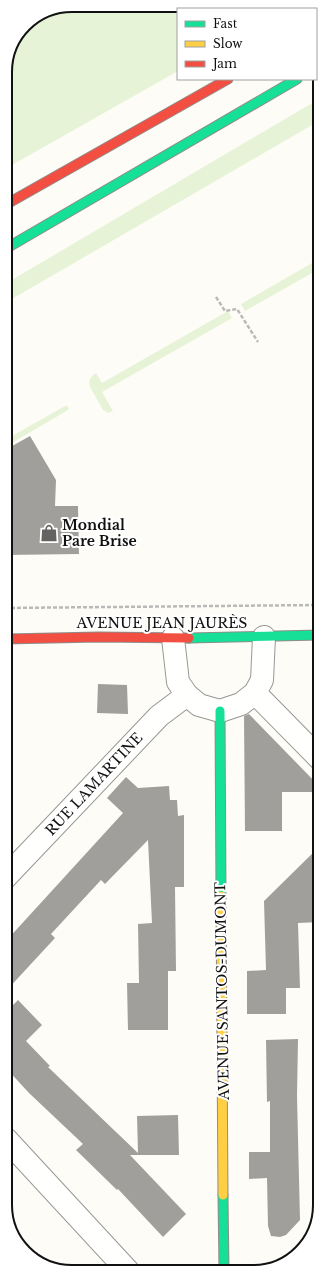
<svg xmlns="http://www.w3.org/2000/svg" width="325" height="1277" font-family="'Libre Baskerville',serif">
<style>
.green{fill:#e7f3d7}
.building{fill:#a19f9c}
.lines{fill:none;stroke-linecap:round;stroke-linejoin:round}
.street-casing{stroke:#979795;stroke-width:24}
.fast-casing{stroke:#8e8d8b;stroke-width:11}
.slow-casing{stroke:#8e8d8b;stroke-width:11}
.jam-casing{stroke:#8e8d8b;stroke-width:11}
.path{stroke:#b9b9b8;stroke-width:2.5;stroke-dasharray:4 2;stroke-linecap:butt}
.street{stroke:#fffffe;stroke-width:22}
.fast{stroke:#16e098;stroke-width:9}
.slow{stroke:#ffcf43;stroke-width:9}
.jam{stroke:#f24e42;stroke-width:9}
.labels{text-anchor:middle;dominant-baseline:central;stroke-width:4;stroke-linejoin:round;paint-order:stroke}
.poi-label{font-size:14px;font-weight:bold;fill:#111;stroke:#fff;text-anchor:start}
.street-label{font-size:14px;fill:#111;stroke:#fff}
.rim{fill:none;stroke:#111;stroke-width:2}
</style>
<rect width="100%" height="100%" fill="#fdfcf7"/>
<!-- green -->
<path class="green" d="M270,7l3,2h-95v62l-173,98v-101l20,-43 22,-15z
M319,99v22l-314,182v-19z
M319,259v10l-74,42 -4,-7z
M228,311l4,7 -130,74 11,19 -5,2 -5,-3 -13,-23c-2,-8 1,-10 6,-14l6,10z
M65,406h2l2,2 -1,2 -63,37v-7z"/>
<!-- building -->
<path class="building" d="M30,436l26,44 -1,26h23l1,48 -74,1v-105z
M98,684l29,1 1,29 -31,-1z
M249,714l71,73v5h-38v39h-37l-1,-115z
M126,777l12,11 31,-2 1,14h7l1,16 6,-1v72h-9l1,84h-8v59h-40l-1,-47h12l-1,-59 14,-1 -4,-83 -43,44 -4,-4 -50,54 4,4 -49,53v-50l117,-128 -16,-15z
M320,846v76l-22,1 2,65h-14v26h-39v-43l19,-1 -2,-69z
M18,1000l24,25 -16,16 24,25 -2,1 90,86 -1,-37 41,-1 1,40h-49l56,59 -23,23 -45,-48 -1,1 -41,-40 7,-6 -54,-51 -23,-25v-56z
M298,1039l-1,57 3,124 -14,15 -6,2 -9,-1 -3,-10 -1,-48 -18,1v-27h21v-51l-3,1 -1,-62z"/>
<g class="lines">
<!-- street casing -->
<g class="street-casing">
<path id="street" d="M173,638l5,44 9,13 12,10 21,6 21,-7 14,-11 7,-13 2,-43
M255,693l65,66
M5,878l154,-162 28,-21
M6,1139l122,132"/>
</g>
<!-- fast casing -->
<g class="fast-casing">
<path id="fast" d="M5,249l292,-170
M189,638l131,-3
M220,711l1,185
M223,1195l1,76"/>
</g>
<!-- slow casing -->
<g class="slow-casing">
<path id="slow" d="M221,896l2,299"/>
</g>
<!-- jam casing -->
<g class="jam-casing">
<path id="jam" d="M316,68l3,-2
M5,205l223,-126
M5,639l94,-2 90,1"/>
</g>
<!-- path -->
<path class="path" d="M216,297l9,14 12,-2 21,33
M5,608l315,-3"/>
<!-- street -->
<use href="#street" class="street"/>
<!-- fast -->
<use href="#fast" class="fast"/>
<!-- slow -->
<use href="#slow" class="slow"/>
<!-- jam -->
<use href="#jam" class="jam"/>
</g>
<!-- icons -->
<defs>
<g id="shop-bare" transform="scale(1.38)"><path d="M-5-2.5h2.3a2.7 3.5 0 0 1 5.4 0H5L5.5 6h-11ZM-1.5-2.5h3a1.5 2.3 0 0 0-3 0Z" fill="#646362" stroke="#fff" stroke-width="2.5" paint-order="stroke"/></g>
</defs>
<g fill-rule="evenodd">
<use href="#shop-bare" x="49" y="533"/>
</g>
<g class="labels">
<!-- poi labels -->
<g class="poi-label">
<text x="62" y="525">Mondial<tspan x="62" dy="16">Pare Brise</tspan></text>
</g>
<!-- street labels -->
<g class="street-label">
<text x="162" y="623">AVENUE JEAN JAURÈS</text>
<text transform="translate(94 784) rotate(-47)">RUE LAMARTINE</text>
<text transform="translate(222 991) rotate(-91)">AVENUE SANTOS-DUMONT</text>
</g>
</g>
<!-- crop -->
<path d="M0 0H325V1277H0ZM72 12H253A60 60 0 0 1 313 72V1205A60 60 0 0 1 253 1265H72A60 60 0 0 1 12 1205V72A60 60 0 0 1 72 12Z" fill="#fff" fill-rule="evenodd"/>
<path class="rim" d="M72 12H253A60 60 0 0 1 313 72V1205A60 60 0 0 1 253 1265H72A60 60 0 0 1 12 1205V72A60 60 0 0 1 72 12Z"/>
<!-- legend -->
<rect x="177" y="8" width="140" height="72" fill="#ffffff" stroke="#a0a0a0"/>
<rect x="185" y="21" width="20" height="6" fill="#16e098" stroke="#a0a0a0"/>
<text x="213" y="28" font-size="12" fill="#111111">Fast</text>
<rect x="185" y="41" width="20" height="6" fill="#ffcf43" stroke="#a0a0a0"/>
<text x="213" y="48" font-size="12" fill="#111111">Slow</text>
<rect x="185" y="61" width="20" height="6" fill="#f24e42" stroke="#a0a0a0"/>
<text x="213" y="68" font-size="12" fill="#111111">Jam</text>
</svg>
